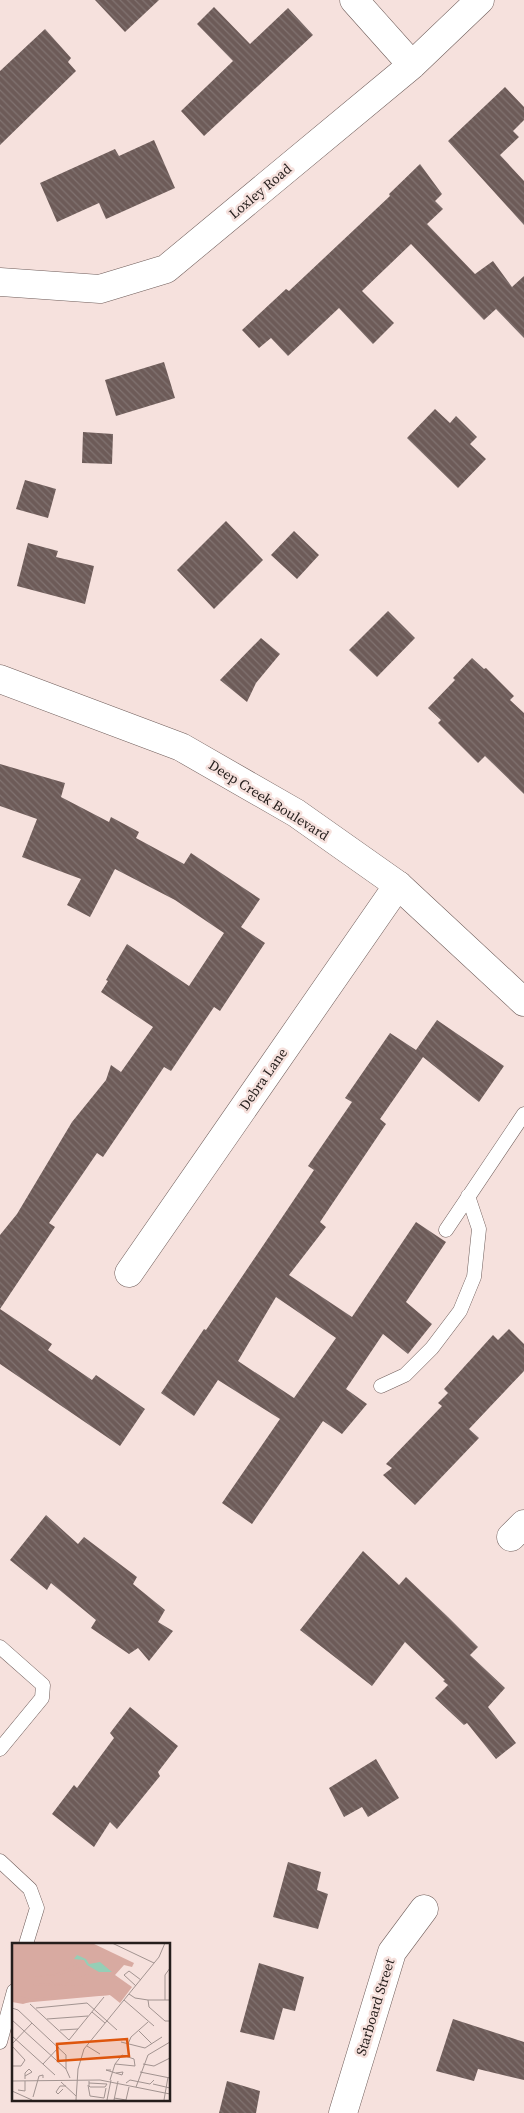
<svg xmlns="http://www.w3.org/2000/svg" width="524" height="2113" font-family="'Source Serif 4',serif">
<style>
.building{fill:url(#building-back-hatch);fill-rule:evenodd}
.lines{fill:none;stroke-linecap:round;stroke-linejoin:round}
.lane-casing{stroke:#6f5d5a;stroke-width:15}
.street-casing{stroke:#6f5d5a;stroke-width:29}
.secondary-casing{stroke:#6f5d5a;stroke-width:29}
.lane{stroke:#fff;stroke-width:14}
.street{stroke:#fff;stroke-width:28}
.secondary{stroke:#fff;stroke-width:28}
.labels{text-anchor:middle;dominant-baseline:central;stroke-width:5;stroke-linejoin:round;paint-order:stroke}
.street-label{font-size:14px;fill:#251e1c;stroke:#f6e1dd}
.inset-road{fill:none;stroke:#a29390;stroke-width:1}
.view{fill:#de560d;fill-opacity:0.15;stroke:#de560d;stroke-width:2.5}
.inset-edge{fill:none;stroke:#251e1c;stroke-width:2.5}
</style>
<defs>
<pattern id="building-back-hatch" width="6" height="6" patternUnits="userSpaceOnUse" patternTransform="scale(1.25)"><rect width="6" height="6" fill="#6d5b58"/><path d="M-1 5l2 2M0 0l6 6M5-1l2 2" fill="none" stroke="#817371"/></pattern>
</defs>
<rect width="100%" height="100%" fill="#f6e1dd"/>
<!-- building -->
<path class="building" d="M95,0h64l-34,32z
M214,7l36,37 38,-36 25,27 -109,101 -23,-25 52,-50 -36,-37z
M45,29l26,29 -3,4 8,9 -76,74v-74z
M505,87l19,20v13l-11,11 6,6 -19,18 24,26v44l-76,-84z
M154,140l21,48 -69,31 -7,-16 -42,19 -17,-39 75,-34 4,7z
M420,164l22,30 -7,7 8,8 -16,15 48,50 18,-13 19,26 12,-11v62l-28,-29 -12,11 -73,-76 -49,47 32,32 -21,21 -34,-36 -51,48 -17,-18 -12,10 -17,-18 44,-41 3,2 101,-95 -1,-2z
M164,362l11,36 -59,18 -11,-36z
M435,409l15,14 6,-7 21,21 -7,7 16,15 -28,29 -51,-50z
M83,432l30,2 -1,30 -30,-1z
M25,480l31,9 -8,29 -32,-9z
M226,521l37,39 -49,49 -37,-39z
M294,531l25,24 -22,24 -26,-24z
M28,543l30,8 -2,6 38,9 -9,38 -68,-18z
M388,611l27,27 -38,39 -28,-27z
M261,638l19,16 -24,29 -9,19 -27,-22z
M472,658l12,11 2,-1 28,28 -4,4 14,13v81l-39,-38 -7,7 -40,-40 3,-3 -13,-12 27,-28 -2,-2z
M0,764l65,19 -4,14 48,25 2,-5 28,15 -3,6 48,26 7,-11 69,46 -19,28 24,16 -45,68 -6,-4 -43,64 -7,-4 -61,90 -6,-4 -48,70 6,4 -55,82v-74l17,-21 55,-92 34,-42 5,-15 10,7 32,-45 -52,-35 7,-11 -2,-1 21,-36 62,42 35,-53 -49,-33 -60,-31 -25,48 -23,-12 14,-26 -59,-22 15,-38 -37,-13z
M437,1020l67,46 -25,36 -56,-45 -43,62 6,5 -66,98 6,5 -37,48 63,42 64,-95 30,20 -40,60 26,22 -24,30 -25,-20 -37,55 21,15 -25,30 -19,-13 -71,103 -30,-21 58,-84 -62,-39 -24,36 -33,-23 43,-64 2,1 108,-160 -6,-4 44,-64 -7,-4 45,-65 26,17zM276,1297l60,41 -42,60 -56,-37z
M0,1309l52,35 -4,6 44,30 4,-5 49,34 -25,37 -120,-82z
M509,1329l15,15v27l-55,58 10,9 -64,67 -32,-30 9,-7 -6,-4 56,-58 -4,-3 10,-10 -4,-4 49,-54 5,5z
M46,1515l32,29 6,-7 53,40 -4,7 32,26 -7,12 15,9 -24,30 -11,-13 -9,6 -38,-26 5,-8 -45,-37 -4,7 -37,-30z
M363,1551l36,34 7,-8 42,40 30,30 -8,8 35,33 -17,19 28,36 -20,16 -29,-36 -3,2 -29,-27 13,-13 -5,-4 2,-1 -40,-38 -33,44 -72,-56z
M130,1707l48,39 -20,26 2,4 -43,53 -7,-7 -16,25 -42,-33 22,-29 3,3 37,-50 -4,-5z
M376,1759l23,39 -31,19 -6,-10 -18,10 -15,-29z
M288,1862l33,10 -4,18 11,4 -10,35 -45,-12z
M259,1963l45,14 -9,34 -12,-3 -9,32 -34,-8z
M453,2019l71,23v38l-46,-11 -4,12 -38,-10z
M227,2081l33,10 -4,22h-37z"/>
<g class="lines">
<!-- lane casing -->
<g class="lane-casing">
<path id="lane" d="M446,1230l78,-116
M381,1386l24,-11 27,-27 28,-37 14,-34 5,-48 -11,-33
M0,1647l43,38 -1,13 -42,51
M0,1861l30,28 7,19 -11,36
M0,2042l14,-51"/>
</g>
<!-- street casing -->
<g class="street-casing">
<path id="street" d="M354,0l58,65
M0,282l100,7 66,-20 246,-204 68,-65
M129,1273l269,-388
M511,1537l13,-13
M343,2113l49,-161 32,-43"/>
</g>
<!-- secondary casing -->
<g class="secondary-casing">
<path id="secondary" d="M0,679l181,68 115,66 102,72 126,117"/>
</g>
<!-- lane -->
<use href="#lane" class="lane"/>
<!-- street -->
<use href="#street" class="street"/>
<!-- secondary -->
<use href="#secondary" class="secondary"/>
</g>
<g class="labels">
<!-- street labels -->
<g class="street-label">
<text transform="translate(260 191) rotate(-40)">Loxley Road</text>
<text transform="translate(269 800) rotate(32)">Deep Creek Boulevard</text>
<text transform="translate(263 1079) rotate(-55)">Debra Lane</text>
<text transform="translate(375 2007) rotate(-73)">Starboard Street</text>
</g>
</g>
<!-- overview -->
<g transform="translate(12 1943)">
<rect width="158" height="158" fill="#f6e1dd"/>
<path d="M0,0h80l42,20 -2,4 -8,-2 -9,10 17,12 -12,16 -10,-8 -71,4 -16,5 -11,-2z" fill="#d8aaa1"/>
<path d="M66,21l6,2 -24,9 -33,2 28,-3zM75,31l2,1 -7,10 -51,1 6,-3 25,2zM92,49l10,4 1,1 -5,-2 -88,8 -9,-2 7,-5 10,3z" fill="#d8aaa1"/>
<path d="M65,12l9,4 3,5 11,-2 12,10h-13l-12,-7 -3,-5 -10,-1z" fill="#96ceb6"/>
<path class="inset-road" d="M100,0l42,20M124,43l-12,-11 5,-4 12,9M117,51l6,4 13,2 1,7 16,14h5M112,57l30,26M136,57h22M153,57v-25l5,-7M18,61l39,36 35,-43M0,65l6,2 48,45v14M24,65l51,-5 30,27M80,69l13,11M35,76l41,-3M0,77l54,49 4,9M48,87l18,-1M127,88l13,13M0,93l43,39M109,99l24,6 17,-11M0,101l20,-21M116,101l3,-7 17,-15M0,103l13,14 -4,6h-9M75,103l13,8M110,112l12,4 1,7 -20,-2zM31,121l16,-17M131,121l11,2 16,-8M99,127h-5l16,5 1,-3 -7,1M128,129l30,6M13,133l7,-4 -3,-3 -4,4v6M98,137l5,-16M0,138l88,-1 70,14M77,138v5l1,1h15l2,-3 -18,-1M49,139l15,14M114,140l4,-3 20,4 4,-4M141,141l17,4M76,142l2,11 14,2 2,-10M124,144l12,-32 22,-13M51,146l-5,5 -2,-2 4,-6h6M6,147l7,1v-10M0,148l20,9M21,154l6,-21 4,-1v3M102,155l12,2 3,-13M64,157l2,-31 6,-20 75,-92 6,-14M95,157l4,-20M102,157l4,-19M152,157l4,-23"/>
<path class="view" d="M115,96l2,17 -71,5 -1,-17z"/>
<rect width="158" height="158" class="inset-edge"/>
</g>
</svg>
